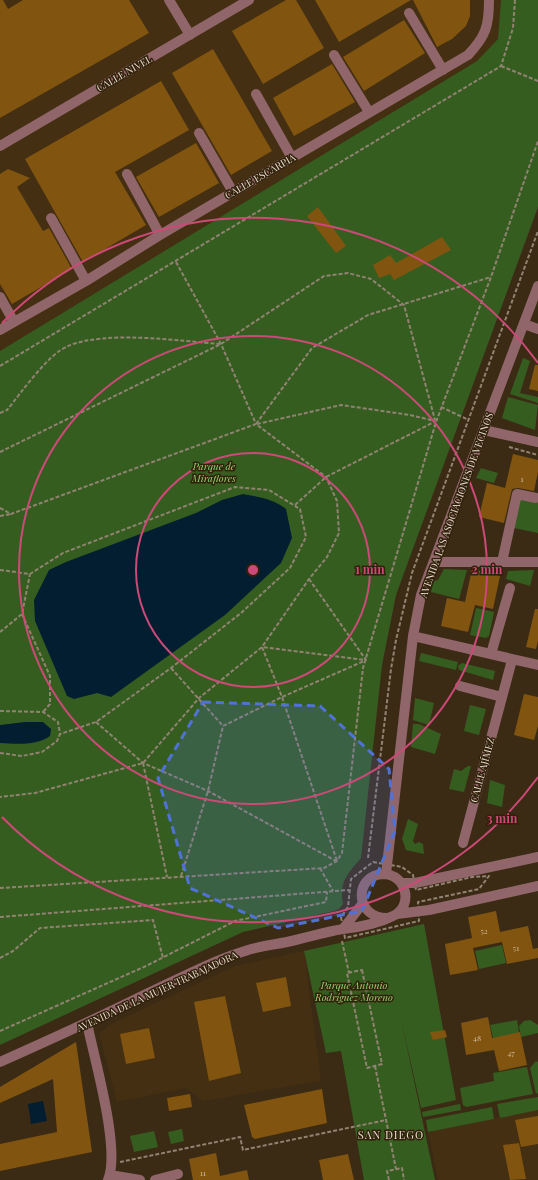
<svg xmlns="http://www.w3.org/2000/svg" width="538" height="1180" font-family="'Playfair Display',serif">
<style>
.built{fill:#442f12}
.green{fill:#365d20}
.water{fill:#031e31}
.building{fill:#81550f}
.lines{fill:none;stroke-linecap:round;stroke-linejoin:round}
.path{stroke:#918372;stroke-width:2;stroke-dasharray:4 2;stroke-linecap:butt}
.minor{stroke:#91666a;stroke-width:10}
.marked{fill:#5072d6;fill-opacity:0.2;stroke:#5072d6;stroke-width:3;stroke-dasharray:8 5;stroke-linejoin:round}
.ring{fill:none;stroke:#cc4978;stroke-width:2}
.labels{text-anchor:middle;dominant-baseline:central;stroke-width:3;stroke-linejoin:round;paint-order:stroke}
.number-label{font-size:8px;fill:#cebba0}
.street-label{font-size:10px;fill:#e8ddd0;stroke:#31210b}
.park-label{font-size:10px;font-style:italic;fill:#93d770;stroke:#31210b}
.neighbourhood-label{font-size:11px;letter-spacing:1px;fill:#e8ddd0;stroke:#31210b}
.centre{fill:#cc4978;stroke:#31210b;stroke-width:2}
.ring-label{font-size:12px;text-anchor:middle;font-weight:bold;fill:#cc4978;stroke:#31210b;stroke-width:3;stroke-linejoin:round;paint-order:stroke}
</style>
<rect width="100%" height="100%" fill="#3b2b15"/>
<!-- built -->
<path class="built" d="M0,0h501l-3,39 -21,22 -477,290z
M304,951l17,130 -118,20 -17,-13 -69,14 -18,-69 14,-10 122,-57z
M538,1110v70h-100l-10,-48z"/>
<!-- green -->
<path class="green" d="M501,0h37v207l-142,388 -14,70 -21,193c-14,17 -22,23 -18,46l-4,5 -5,2 -91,21 -243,113v-694l477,-290 21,-22z
M523,358l7,3 -10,32 18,4v6l-28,-9z
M508,397l30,8 -3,25 -33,-12z
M481,468l17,5 -4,10 -18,-5z
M521,494l17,4v35l-24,-5z
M444,569l23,1 -8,29 -28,-7 3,-11 4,-1z
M534,570l-4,16 -24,-7 2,-8z
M476,608l18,4 -5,24 -3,2 -16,-3z
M421,653l37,9 -2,8 -37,-9z
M462,663l33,8 -2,9 -34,-10 -1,-4z
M415,698l19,5 -5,22 -16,-5z
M470,705l16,4 -7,26 -15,-4z
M413,724h6l22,10 -6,20 -24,-7z
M468,766h3l-7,26 -15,-3 5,-20 7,2z
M490,780l15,5 -3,22 -15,-4z
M408,819l10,5 -5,17 2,3 4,-2 4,2 1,10 -18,-4 -4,-11z
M424,924l32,176 -35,8 -20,-89 34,161h-71l-23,-129 -15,2 -22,-102z
M502,945l4,18 -27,6 -4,-18z
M517,1020l2,13 -26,5 -3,-13z
M530,1020l8,5v8l-17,4 -2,-11 5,-5z
M536,1061l2,1v31l-2,1 -6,-26z
M527,1067l6,27 -67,13 -3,-2 -3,-17 34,-7 -1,-8z
M538,1097v13l-38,8 -3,-14z
M460,1104l1,6 -38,7 -1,-5z
M492,1107l2,12 -66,13 -2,-12z
M182,1129l2,12 -13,3 -3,-12z
M154,1131l4,16 -24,5 -4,-16z"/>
<!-- water -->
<path class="water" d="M243,494c16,3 30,5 43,15l6,29 -11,25 -56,52 -114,82 -14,-4 -23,6 -7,-3 -32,-75 -1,-21 15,-30 17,-8 130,-49 26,-13z
M25,722h18l8,7 -1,7c-14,10 -34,8 -50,7v-18z
M43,1101l4,20 -16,3 -3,-20z"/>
<!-- building -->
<path class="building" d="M0,0h3l5,9 15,-9h106l20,33 -149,85z
M286,0h10l28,48 -61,36 -31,-53z
M315,0h96l-72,42z
M413,0h57v16l-4,10 -14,13 -15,8z
M404,20l21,33 -61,38 -21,-34z
M213,49l59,102 -41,24 -59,-102z
M332,64l23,38 -61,34 -21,-38z
M161,81l28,49 -74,42 31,53 -63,37 -58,-103z
M196,143l23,40 -60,34 -23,-40z
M8,169l22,9 -13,9 26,44 6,-3 23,41 -60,35 -12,-20v-110z
M318,207l28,39 -10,7 -29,-37z
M442,237l9,13 -57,30 -4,-6 -11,4 -6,-13 17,-10 6,8z
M535,365h3v26l-9,-2z
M513,454l25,6v12l-4,19 -16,-3 -6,1 -8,34 -25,-6 8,-34 18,5z
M472,569l28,7 -7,33 -18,-4 -7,27 -27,-6 6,-28 18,4z
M535,609h3v32l-2,8 -10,-2z
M524,694l14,3v29l-4,14 -20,-5z
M496,911l4,21 28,-6 5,23 5,-1v10l-31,6 -5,-22 -29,6 5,22 -28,5 -5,-31 27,-6 -4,-21z
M286,977l5,29 -28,6 -7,-29z
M225,996l16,77 -32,8 -15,-79z
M488,1017l4,21 28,-6 7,33 -28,6 -5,-21 -28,5 -5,-32z
M149,1028l6,30 -29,6 -6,-30z
M445,1030l2,7 -14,3 -3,-8z
M76,1042l16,110 -92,19v-27l57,-12 -4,-53 -53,24v-16z
M322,1089l5,34 -72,16 -3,-2 -8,-32z
M190,1094l2,13 -23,4 -2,-13z
M538,1116v28l-17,3 -6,-27z
M519,1143l7,36 -16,1 -7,-35z
M216,1153l4,23 27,-6 2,10h-56l-4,-21z
M348,1154l6,26h-31l-4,-20z"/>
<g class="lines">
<!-- path -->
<path class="path" d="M501,66l37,15
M176,262l45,82 35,80
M0,366l501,-300 12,-38 2,-28
M441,407l28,13
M0,413l7,-3c14,-17 41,-56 61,-64 38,-16 111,-5 152,-2
M256,424l56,-76 56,-33 123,-38
M257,424l84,-19 69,10 25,6
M509,447l29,8
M0,452l221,-108 103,-68 24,-3 23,6 33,26 31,115
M295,505l31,-28 108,-55
M0,508l11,6 245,-90 70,53 11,24 2,32 -12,24 -18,22 -47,68 -63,51 -56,65 -108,30 -35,4
M0,516l11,-2
M0,570l30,4 33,-21 172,-66 34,3 31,19 6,28 -16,31 -49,45 -70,55 -75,54 -36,12
M309,579l57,81 -104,-13 20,50 55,164
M22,614l28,62v28l-7,8
M0,632l22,-18 8,-40
M171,668l52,58
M0,711l43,1 15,10 2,12 -3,7 -15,11 -20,4 -22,-3
M96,722l47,41 65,28 128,70
M143,763l24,114
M368,858l23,-189 5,-29 16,-67 126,-342
M373,862l29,5 11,8 3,15 56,-13 17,-1 -10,13 -61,13 1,19 -74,17 -4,-21 7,-10 3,-28z
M320,868l13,23
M181,876l27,-85 15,-65 59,-29 82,-36
M0,888l324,-20 13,-7 5,-8 21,-185 73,-246 55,-145 47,-136
M0,917l349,-27
M342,941l7,32
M0,958l13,-7 27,-23 113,-8 10,38
M362,970l20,94 -15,4 -20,-95z
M0,1031l146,-65 89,-45 91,-19 1,-10
M375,1066l21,103
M120,1162l120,-25 3,13 143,-30
M389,1180l-2,-9 15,-3 2,12"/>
<!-- minor -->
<path class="minor" d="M169,0l21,35
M409,13l34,57
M334,55l35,57
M256,94l36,64
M199,133l34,59
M0,146l249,-146
M127,174l33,61
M51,218l35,63
M0,297l14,25
M524,324l14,5
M0,330l86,-49 74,-46 308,-180c18,-19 21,-29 21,-55
M484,430l54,12
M434,562h104
M502,562l15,-68 19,4
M413,636l125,29
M491,654l19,-66
M460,686l42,11
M463,843l49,-183
M386,874l27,-238 8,-41 117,-309
M402,883h13l123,-26
M397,914l32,-4 109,-24
M343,929l20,-26
M87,1023c7,35 34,126 21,157
M0,1062c47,-21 94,-42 140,-65 35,-16 69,-35 105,-46 14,-5 28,-6 42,-9 19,-4 37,-10 56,-13 18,-2 34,-5 50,-13 21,-9 14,-42 -10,-42 -29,1 -29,44 4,44
M110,1175l30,5
M155,1180l23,-6"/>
</g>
<!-- marked area -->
<path class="marked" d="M203,702l117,4 69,63 6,62 -33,80 -84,17 -88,-40 -32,-110z"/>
<!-- distance rings -->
<g class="ring">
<circle cx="253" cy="570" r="117"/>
<circle cx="253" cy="570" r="234"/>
<path d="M538 777A352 352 0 0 1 2 817M2 323A352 352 0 0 1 538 363"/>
</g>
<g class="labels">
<!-- number labels -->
<g class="number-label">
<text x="522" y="478">1</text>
<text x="484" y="930">52</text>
<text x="516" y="947">51</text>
<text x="477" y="1037">48</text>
<text x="511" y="1052">47</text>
<text x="203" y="1172">11</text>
</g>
<!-- street labels -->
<g class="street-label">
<text transform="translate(124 73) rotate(-30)">CALLE NIVEL</text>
<text transform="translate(260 176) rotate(-30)">CALLE ESCARPIA</text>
<text transform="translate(456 505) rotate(-70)">AVENIDA LAS ASOCIACIONES DE VECINOS</text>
<text transform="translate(482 770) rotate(-75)">CALLE AJÍMEZ</text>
<text transform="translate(157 991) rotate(-25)">AVENIDA DE LA MUJER TRABAJADORA</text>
</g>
<!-- park labels -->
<g class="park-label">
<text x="214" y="466">Parque de<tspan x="214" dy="12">Miraflores</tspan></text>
<text x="354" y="985">Parque Antonio<tspan x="354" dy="12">Rodríguez Moreno</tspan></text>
</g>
<!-- neighbourhood labels -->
<g class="neighbourhood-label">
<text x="391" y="1134">SAN DIEGO</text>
</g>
</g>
<circle cx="253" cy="570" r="6" class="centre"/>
<g class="ring-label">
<text x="370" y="574">1 min</text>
<text x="487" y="574">2 min</text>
<text x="502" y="823">3 min</text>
</g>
</svg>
